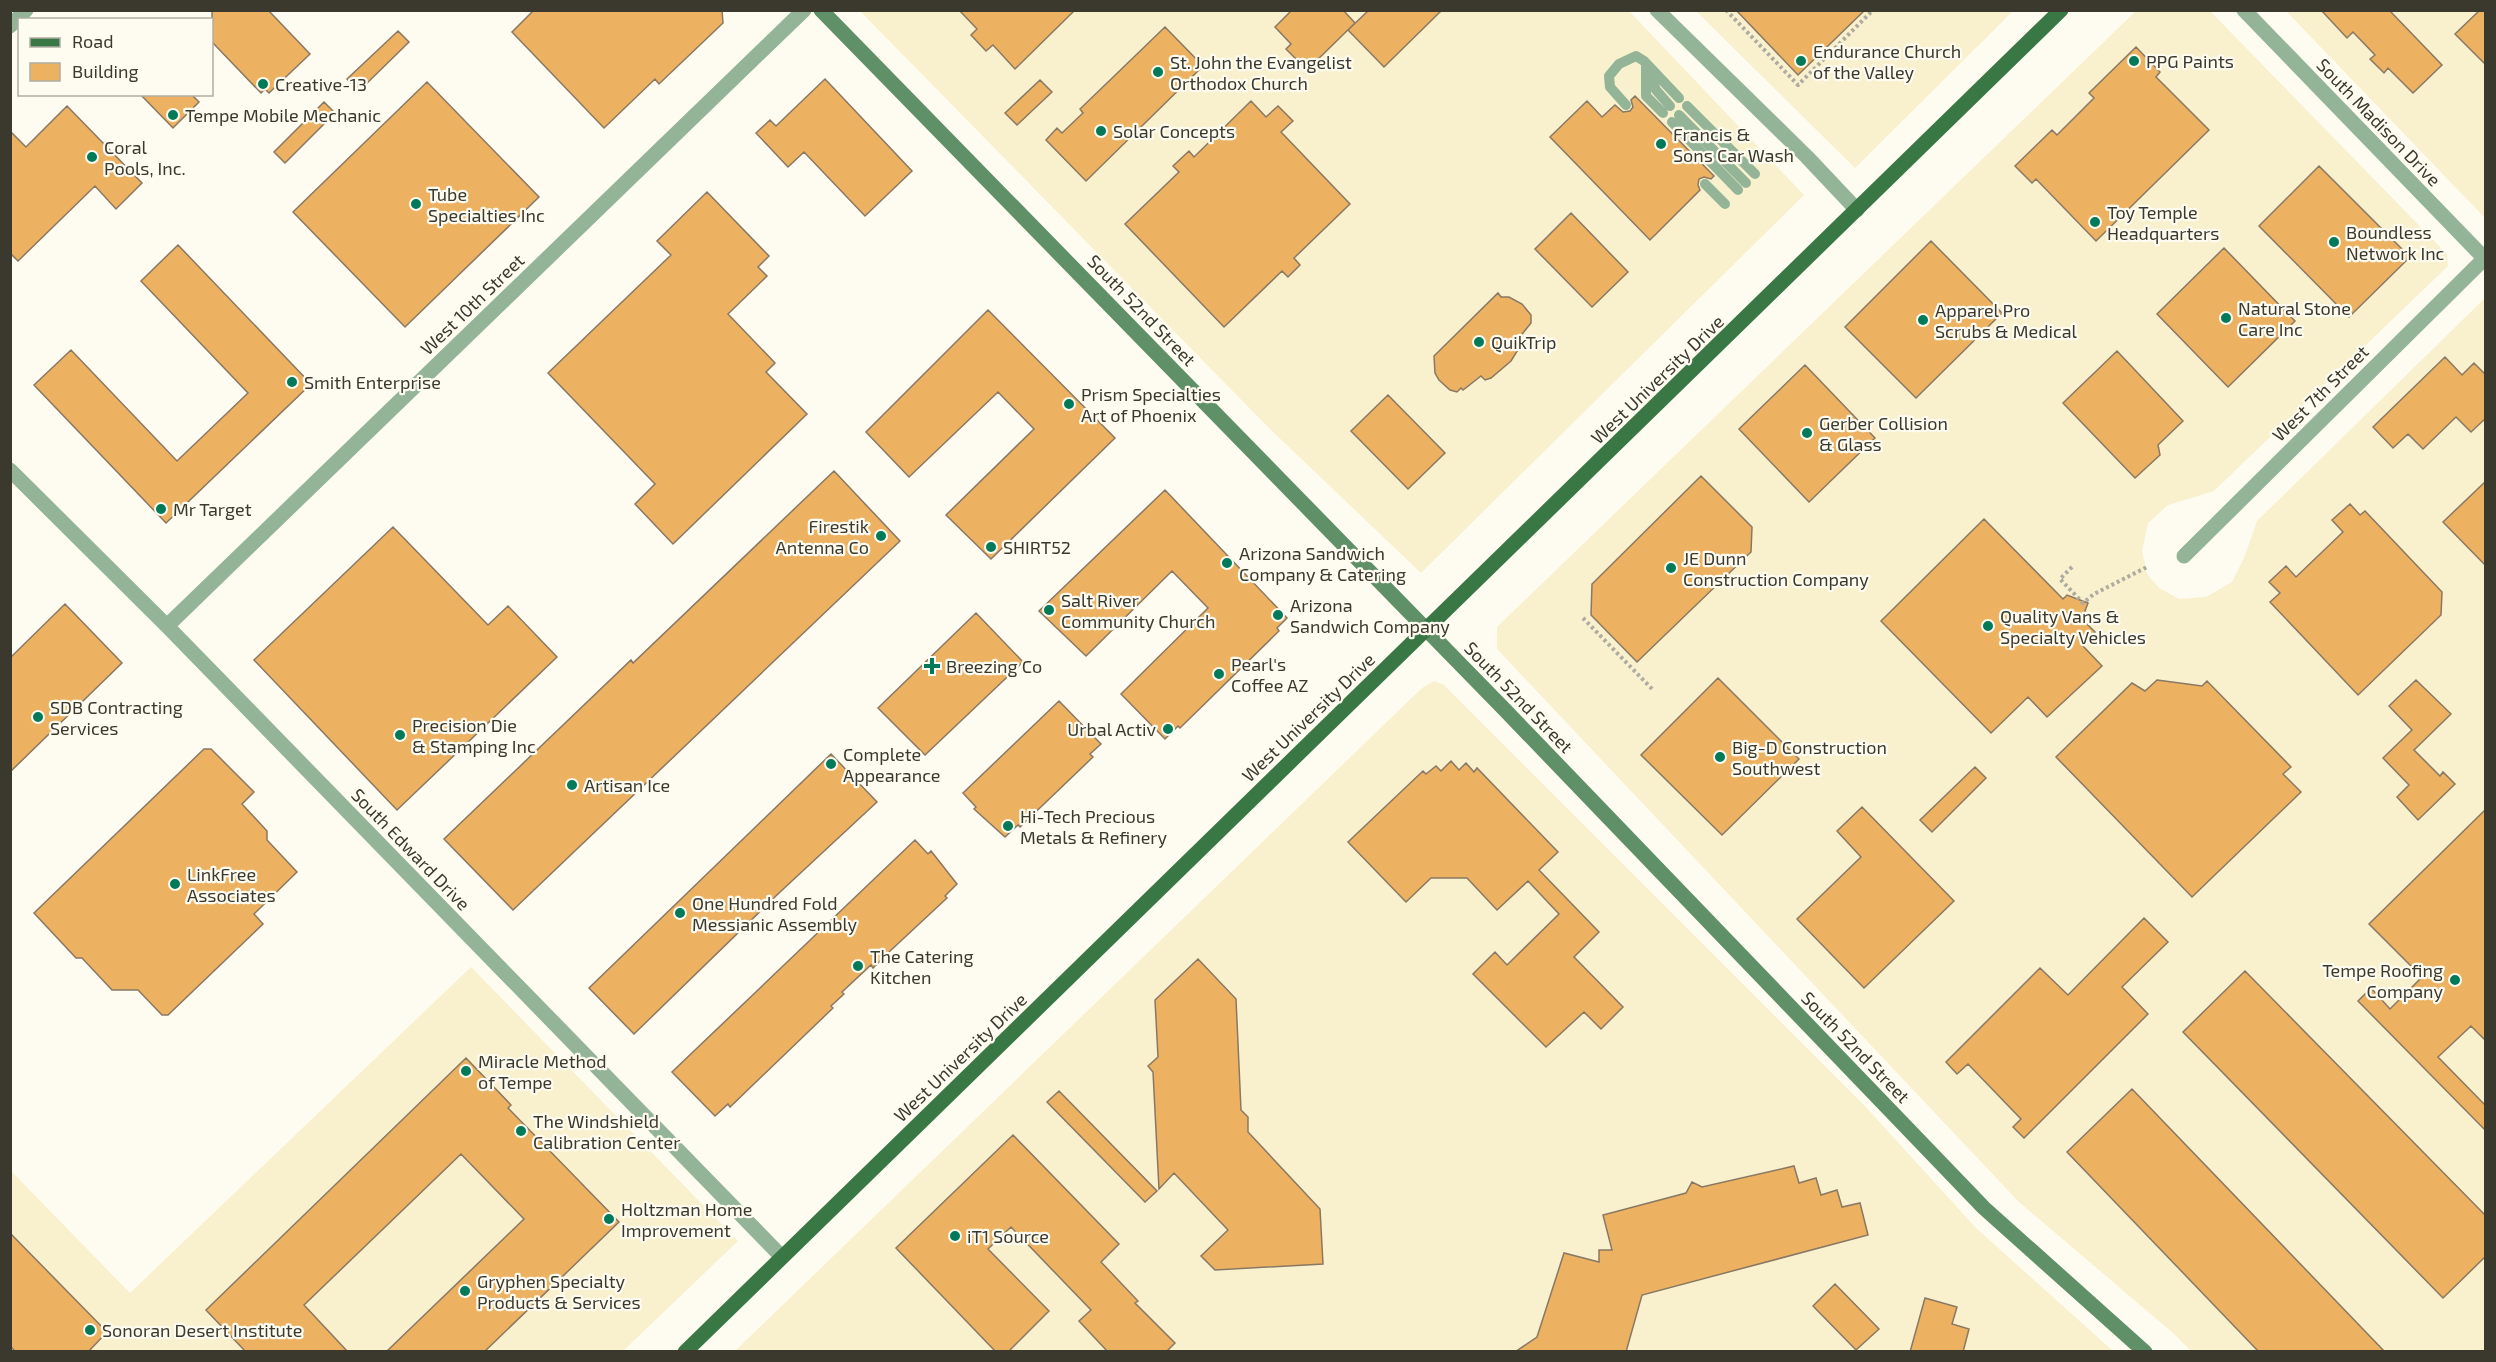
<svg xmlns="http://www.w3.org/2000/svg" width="2496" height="1362" font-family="'Exo 2',sans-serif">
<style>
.built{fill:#f9f0cd}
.building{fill:#edb261;stroke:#897863;stroke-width:1.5}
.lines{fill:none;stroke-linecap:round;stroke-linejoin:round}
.path{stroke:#aeaba0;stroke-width:4;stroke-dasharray:3 3;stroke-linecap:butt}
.lane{stroke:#93b497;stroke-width:10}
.street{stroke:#93b497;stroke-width:15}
.secondary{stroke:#609067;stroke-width:15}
.primary{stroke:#397745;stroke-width:15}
.poi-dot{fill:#007a58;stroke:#fefbf0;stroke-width:2}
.labels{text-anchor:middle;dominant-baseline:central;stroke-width:4.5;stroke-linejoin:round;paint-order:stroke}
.poi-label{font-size:18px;fill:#3b382d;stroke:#fefbf0;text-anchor:start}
.street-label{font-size:18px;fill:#3b382d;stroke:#fefbf0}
</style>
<rect width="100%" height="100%" fill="#fefbf0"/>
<!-- built -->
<path class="built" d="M860,11h769l175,184 -383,378 -151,-144z
M1696,11h317l-158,157z
M2136,11h74l237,243 1,12 -234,225 -46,14 -20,18 -6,28 5,23 12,14 20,11 27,-2 26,-15 12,-24 13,-37 228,-223v1053h-294l-18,-18 -154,-131 -522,-553v-22z
M2286,11h199v207z
M1434,681l10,4 419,419 113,124 137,123 -1379,1 688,-664z
M471,967l267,274 -115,110h-612l-1,-181 120,123z"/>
<!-- building -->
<path class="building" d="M212,10h56l42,44 -41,39 -4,-4 -4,4 -49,-51z
M534,10h188l1,13 -64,61 -4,-5 -51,49 -92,-96z
M959,10h116l-60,59 -22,-24 -7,6 -15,-16 6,-6z
M1292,10h51l12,13 -48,47 -21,-21 5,-5 -16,-17z
M1369,10h73l-58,57 -36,-37z
M1736,10h129l-67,65z
M2321,10h68l53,55 -29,28 -25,-25 -4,5 -14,-14 5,-4 -22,-23 -6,6z
M2480,10h6v55l-31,-31z
M1165,27l38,39 -117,115 -40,-41 11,-12 5,5 21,-20 -3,-4z
M398,31l11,11 -50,49 -12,-12z
M2136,47l24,25 -4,5 53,53 -113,111 -60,-62 -4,4 -17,-17 37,-36 5,5 37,-37 -5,-5z
M825,79l87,92 -47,45 -61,-64 -16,15 -32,-34 14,-13 6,6z
M1040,80l12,12 -35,33 -12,-12z
M427,82l112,115 -134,130 -112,-115z
M140,94h51l8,8 -26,26z
M1635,96l79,80 -3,3 -7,-2 -5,2 -1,6 2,5 -50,50 -100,-103 37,-36 15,16 13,-12 8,7 7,-1 3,-4 -2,-7z
M1251,101l15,16 12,-11 15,15 -12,11 69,72 -56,54 6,7 -12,12 -6,-6 -58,56 -99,-103 54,-52 -6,-6 16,-15 5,6z
M324,102l11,11 -50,50 -11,-11z
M67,106l75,77 -26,26 -21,-23 -77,75 -8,-8v-122l16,16z
M2319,166l91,91 -61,60 -90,-91z
M707,192l62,64 -11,11 9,9 -39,38 47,49 -9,9 41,42 -134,130 -38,-40 20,-20 -107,-111 123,-118 -14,-14z
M1571,213l57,59 -36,35 -57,-58z
M1931,241l71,72 -86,85 -71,-71z
M178,245l133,139 -145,139 -132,-138 37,-35 106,111 71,-68 -107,-112z
M2224,248l71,73 -67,66 -71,-73z
M1498,293l3,4h8l13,7 9,11v8l-16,20 4,5 -8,13 -20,17 -6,2 -4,-4 -18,14 -2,-2 -4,4 -7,-2 -11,-10 -4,-7 -1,-17z
M988,310l127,128 -124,121 -45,-44 88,-86 -36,-37 -89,85 -43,-45z
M2117,351l66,70 -25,24 2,10 -25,23 -72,-75z
M2445,357l17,18 12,-12 12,12v43l-15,14 -15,-15 -33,32 -15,-15 -15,14 -20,-21z
M1805,365l70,73 -66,64 -70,-73z
M1388,395l57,58 -37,36 -57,-58z
M834,471l66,70 -387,369 -69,-71 187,-179 2,3z
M1701,476l51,51 -1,25 -114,110 -46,-47 1,-31z
M2486,481v85l-43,-44z
M1165,490l122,128 -10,10 2,3 -99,97 -2,-2 -13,13 -44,-45 87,-86 -36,-37 -86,85 -47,-45z
M2350,504l10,11 5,-4 77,81 -1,23 -83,80 -88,-93 10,-9 -11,-11 17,-16 10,11 47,-45 -11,-12z
M1984,519l79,80 4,-4 21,8 -6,16 13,13 -13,13 20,21 -55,51 -19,-20 -37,36 -110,-112z
M393,527l95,98 20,-19 49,51 -160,153 -143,-150z
M65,604l57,59 -112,109v-114z
M976,613l47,49 -98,93 -47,-47z
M1718,678l81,81 -77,76 -81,-80z
M2157,680l45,6 5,-5 84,86 -8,7 18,18 -109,105 -136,-140 76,-74 13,8z
M2416,680l35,34 -37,36 26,26 3,-4 12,12 -37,36 -21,-23 12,-12 -26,-27 29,-28 -23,-24z
M1059,701l42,43 -11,10 3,3 -73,70 -2,-2 -13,12 -31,-28 2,-2 -13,-14z
M204,749h7l43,43 -12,12 25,27v9l30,32 -43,42 9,10 -95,91h-6l-24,-25h-26l-30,-32h-6l-42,-45z
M831,754l46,48 -98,91 -145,141 -45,-46z
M1451,761l8,9 7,-7 8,9 3,-4 81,84 -19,18 60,62 -25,25 49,50 -22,22 -17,-17 -38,35 -73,-73 22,-22 12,13 52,-51 -31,-33 -31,29 -30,-32h-36l-25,24 -58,-60 75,-71 3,3 10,-8 5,5z
M1975,767l11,11 -54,54 -12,-12z
M1862,807l92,94 -90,87 -67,-69 64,-62 -24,-26z
M2486,809v232l-15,-15 -33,31 48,49v25l-128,-130 13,-13 19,21 32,-32 -53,-53z
M915,840l13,14 3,-3 26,33 -12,12 2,2 -58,54 -16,16 -2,-3 -29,27 2,2 -13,12 2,2 -103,99 -2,-3 -13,12 -43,-44z
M2144,918l24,24 -46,45 26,27 -124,124 -11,-11 8,-8 -53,-55 -11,10 -11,-12 94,-94 28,27z
M1198,959l38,40 5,111 7,7v15l72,77 3,55 -108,6 -14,-14 27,-26 -54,-57 -15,16 -6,-117 -5,-6 10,-9 -3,-57z
M2245,971l241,245v40l-43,42 -260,-266z
M466,1058l45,47 -3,3 111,114 -135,130h-98l138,-133 -63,-65 -157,151 44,47h-102l-40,-42z
M2132,1089l253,263h-126l-192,-200z
M1059,1091l98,100 -12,11 -98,-100z
M1013,1135l106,109 -18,18 37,39 -3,2 40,40 -9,9h-58l-29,-31 12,-11 -80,-83 -23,22 61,62 -41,41h-12l-100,-104z
M1794,1166l5,17 17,-5 5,17 16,-5 5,17 18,-4 8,32 -226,60 -16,57h-111l22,-15 27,-84 35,9v-12h13l-9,-35 83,-22 6,-11 10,5z
M10,1233l97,99 -19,20h-72l-6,-6z
M1835,1284l44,45 -23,21 -43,-44z
M1925,1298l32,9 -5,17 17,5 -6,23h-53z"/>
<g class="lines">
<!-- path -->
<path class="path" d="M1726,10l72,75 75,-75
M2072,567l-12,12 23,24 11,-9 53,-27
M1583,618l71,73"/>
<!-- lane -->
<path class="lane" d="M1646,63v33l17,17
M1649,72l7,18 14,16
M1626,105l-16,-18 -1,-11 10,-12 17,-8 8,5 35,37
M1687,106l68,68
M1679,115l67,68
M1672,122l66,68
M1705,184l20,20"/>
<!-- street -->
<path class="street" d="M1657,10l150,147 50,53
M2244,10l242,250
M10,26l16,-16
M10,470l157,156 615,631
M2184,556l300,-297
M167,626l637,-616"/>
<!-- secondary -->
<path class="secondary" d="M821,10l684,700 479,498 161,144"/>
<!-- primary -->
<path class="primary" d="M685,1352l1376,-1342"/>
</g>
<!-- markers -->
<g class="poi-dot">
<circle cx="1801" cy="61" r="6"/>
<circle cx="2134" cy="61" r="6"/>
<circle cx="1158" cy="72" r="6"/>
<circle cx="263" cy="84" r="6"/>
<circle cx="173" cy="115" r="6"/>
<circle cx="1101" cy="131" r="6"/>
<circle cx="1661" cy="144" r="6"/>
<circle cx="92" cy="157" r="6"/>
<circle cx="416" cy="204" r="6"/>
<circle cx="2095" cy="222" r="6"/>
<circle cx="2334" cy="242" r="6"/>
<circle cx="2226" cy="318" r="6"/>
<circle cx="1923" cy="320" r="6"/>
<circle cx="1479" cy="342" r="6"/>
<circle cx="292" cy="382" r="6"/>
<circle cx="1069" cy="404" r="6"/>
<circle cx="1807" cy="433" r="6"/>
<circle cx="161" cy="509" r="6"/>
<circle cx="881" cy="536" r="6"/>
<circle cx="991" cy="547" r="6"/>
<circle cx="1227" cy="563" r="6"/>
<circle cx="1671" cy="568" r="6"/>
<circle cx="1049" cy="610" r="6"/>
<circle cx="1278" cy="615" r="6"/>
<circle cx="1988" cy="626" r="6"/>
<path d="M929 657h6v6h6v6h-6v6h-6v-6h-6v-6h6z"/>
<circle cx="1219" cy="674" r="6"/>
<circle cx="38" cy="717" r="6"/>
<circle cx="1168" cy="729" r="6"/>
<circle cx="400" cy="735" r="6"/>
<circle cx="1720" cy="757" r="6"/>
<circle cx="831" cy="764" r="6"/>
<circle cx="572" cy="785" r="6"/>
<circle cx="1008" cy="826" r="6"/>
<circle cx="175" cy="884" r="6"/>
<circle cx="680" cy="913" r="6"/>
<circle cx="858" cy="966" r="6"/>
<circle cx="2455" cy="980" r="6"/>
<circle cx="466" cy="1071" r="6"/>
<circle cx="521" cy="1131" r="6"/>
<circle cx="609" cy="1219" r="6"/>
<circle cx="955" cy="1236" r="6"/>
<circle cx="465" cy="1291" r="6"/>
<circle cx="90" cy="1330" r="6"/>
</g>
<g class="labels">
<!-- poi labels -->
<g class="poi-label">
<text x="1813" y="51">Endurance Church<tspan x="1813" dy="21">of the Valley</tspan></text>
<text x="2146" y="61">PPG Paints</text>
<text x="1170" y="62">St. John the Evangelist<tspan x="1170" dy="21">Orthodox Church</tspan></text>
<text x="275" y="84">Creative-13</text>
<text x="185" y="115">Tempe Mobile Mechanic</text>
<text x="1113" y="131">Solar Concepts</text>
<text x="1673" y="134">Francis &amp;<tspan x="1673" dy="21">Sons Car Wash</tspan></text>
<text x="104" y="147">Coral<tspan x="104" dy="21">Pools, Inc.</tspan></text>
<text x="428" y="194">Tube<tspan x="428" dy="21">Specialties Inc</tspan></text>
<text x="2107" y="212">Toy Temple<tspan x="2107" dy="21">Headquarters</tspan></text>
<text x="2346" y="232">Boundless<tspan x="2346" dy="21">Network Inc</tspan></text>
<text x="2238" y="308">Natural Stone<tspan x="2238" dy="21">Care Inc</tspan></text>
<text x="1935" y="310">Apparel Pro<tspan x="1935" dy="21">Scrubs &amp; Medical</tspan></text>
<text x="1491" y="342">QuikTrip</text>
<text x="304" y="382">Smith Enterprise</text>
<text x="1081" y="394">Prism Specialties<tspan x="1081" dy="21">Art of Phoenix</tspan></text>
<text x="1819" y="423">Gerber Collision<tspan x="1819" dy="21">&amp; Glass</tspan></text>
<text x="173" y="509">Mr Target</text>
<text x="869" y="526" text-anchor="end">Firestik<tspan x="869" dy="21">Antenna Co</tspan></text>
<text x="1003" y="547">SHIRT52</text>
<text x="1239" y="553">Arizona Sandwich<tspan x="1239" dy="21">Company &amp; Catering</tspan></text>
<text x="1683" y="558">JE Dunn<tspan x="1683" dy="21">Construction Company</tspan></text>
<text x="1061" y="600">Salt River<tspan x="1061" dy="21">Community Church</tspan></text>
<text x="1290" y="605">Arizona<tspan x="1290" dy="21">Sandwich Company</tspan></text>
<text x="2000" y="616">Quality Vans &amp;<tspan x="2000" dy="21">Specialty Vehicles</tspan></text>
<text x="1231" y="664">Pearl's<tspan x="1231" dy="21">Coffee AZ</tspan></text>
<text x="946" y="666">Breezing Co</text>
<text x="50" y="707">SDB Contracting<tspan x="50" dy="21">Services</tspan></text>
<text x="412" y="725">Precision Die<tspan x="412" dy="21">&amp; Stamping Inc</tspan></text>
<text x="1156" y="729" text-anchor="end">Urbal Activ</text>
<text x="1732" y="747">Big-D Construction<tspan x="1732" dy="21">Southwest</tspan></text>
<text x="843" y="754">Complete<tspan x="843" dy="21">Appearance</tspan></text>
<text x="584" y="785">Artisan Ice</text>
<text x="1020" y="816">Hi-Tech Precious<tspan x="1020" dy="21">Metals &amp; Refinery</tspan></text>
<text x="187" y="874">LinkFree<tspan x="187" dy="21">Associates</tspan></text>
<text x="692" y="903">One Hundred Fold<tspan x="692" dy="21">Messianic Assembly</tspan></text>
<text x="870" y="956">The Catering<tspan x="870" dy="21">Kitchen</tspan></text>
<text x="2443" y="970" text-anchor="end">Tempe Roofing<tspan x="2443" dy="21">Company</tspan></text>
<text x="478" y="1061">Miracle Method<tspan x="478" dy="21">of Tempe</tspan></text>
<text x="533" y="1121">The Windshield<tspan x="533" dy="21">Calibration Center</tspan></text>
<text x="621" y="1209">Holtzman Home<tspan x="621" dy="21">Improvement</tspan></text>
<text x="967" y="1236">iT1 Source</text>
<text x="477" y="1281">Gryphen Specialty<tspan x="477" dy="21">Products &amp; Services</tspan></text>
<text x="102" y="1330">Sonoran Desert Institute</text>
</g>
<!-- street labels -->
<g class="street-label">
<text transform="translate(2379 122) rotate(46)">South Madison Drive</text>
<text transform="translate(472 304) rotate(-44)">West 10th Street</text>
<text transform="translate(1142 310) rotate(46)">South 52nd Street</text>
<text transform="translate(1657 379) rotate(-44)">West University Drive</text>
<text transform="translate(2320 393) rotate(-45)">West 7th Street</text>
<text transform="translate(1519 697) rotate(46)">South 52nd Street</text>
<text transform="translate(1308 717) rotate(-44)">West University Drive</text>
<text transform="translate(411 849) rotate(46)">South Edward Drive</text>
<text transform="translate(1856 1047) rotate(46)">South 52nd Street</text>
<text transform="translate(960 1057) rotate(-44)">West University Drive</text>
</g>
</g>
<!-- border -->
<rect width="2496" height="1362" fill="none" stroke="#3b382d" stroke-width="24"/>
<!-- legend -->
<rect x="18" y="18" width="195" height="78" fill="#fefbf0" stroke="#b0ada2" stroke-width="1.5"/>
<rect x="30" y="38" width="30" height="9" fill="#397745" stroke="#b0ada2" stroke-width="1.5"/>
<text x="72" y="48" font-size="18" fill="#3b382d">Road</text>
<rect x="30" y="63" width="30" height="18" fill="#edb261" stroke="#b0ada2" stroke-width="1.5"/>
<text x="72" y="78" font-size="18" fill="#3b382d">Building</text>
</svg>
